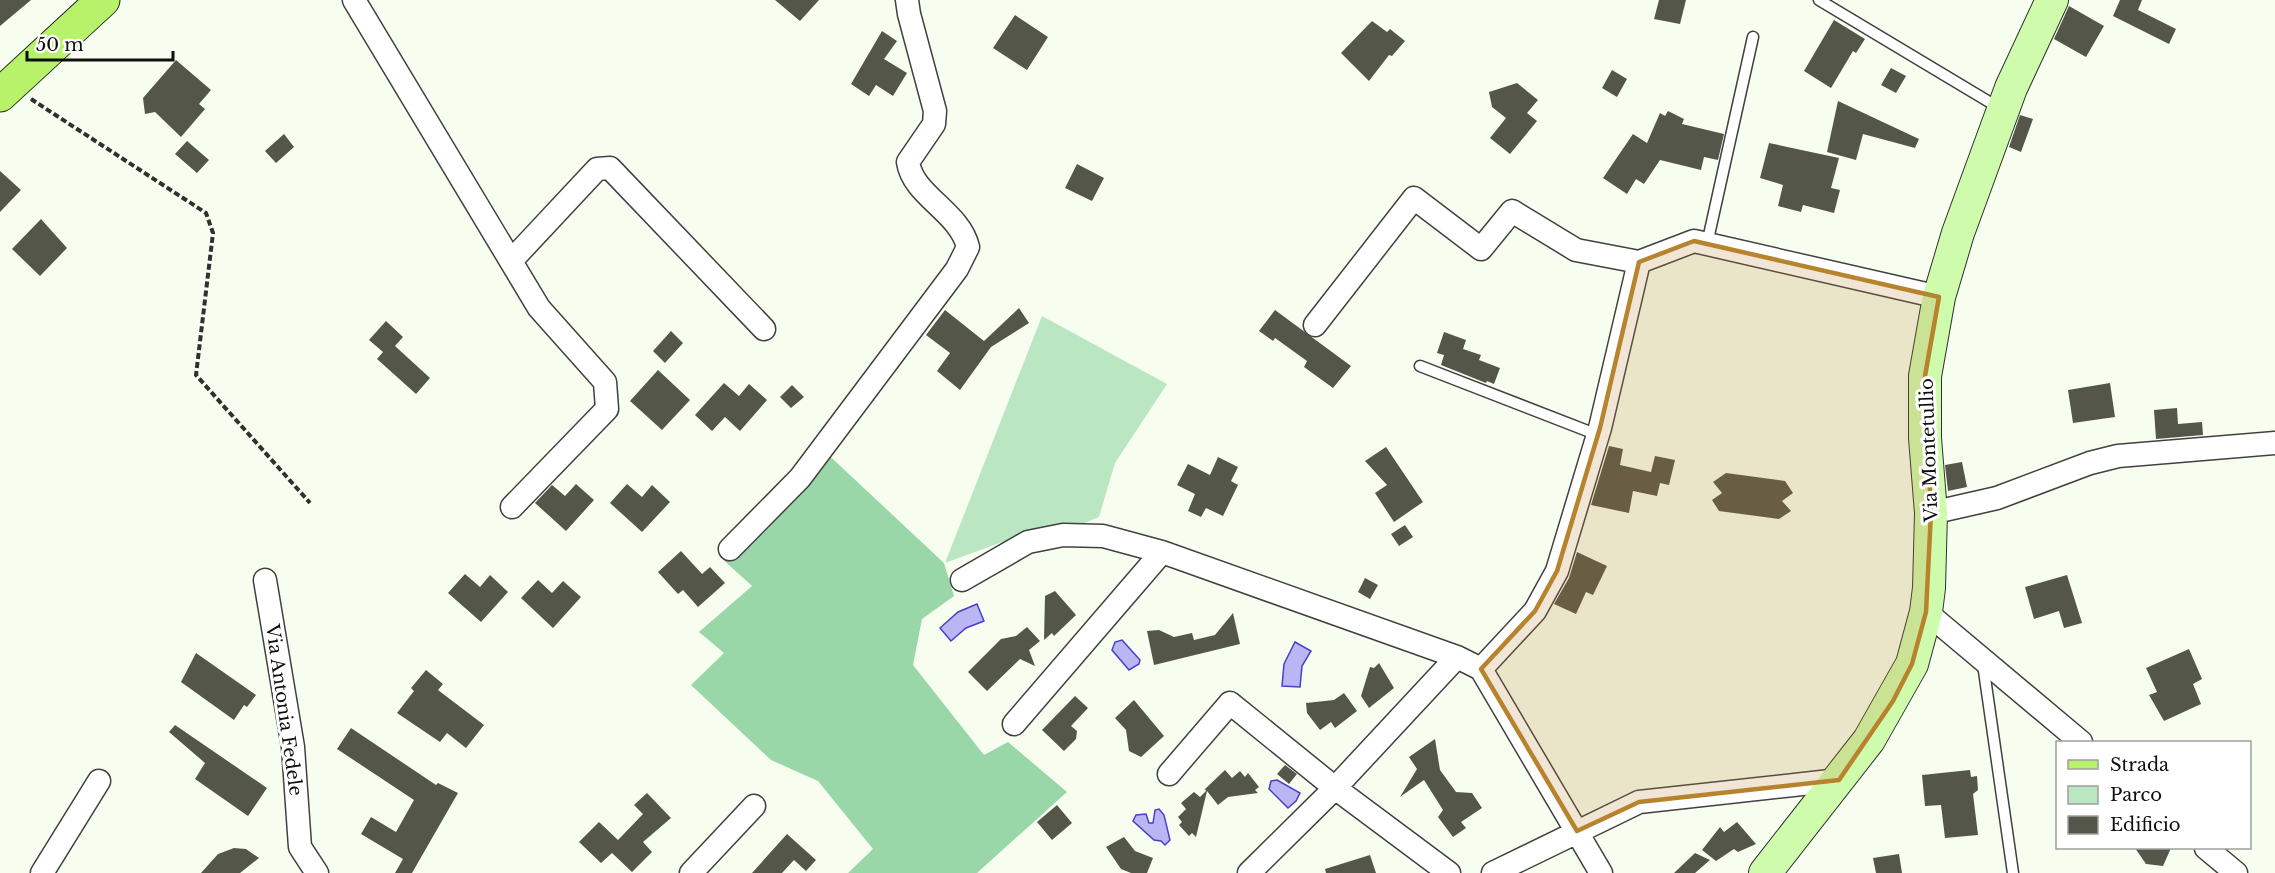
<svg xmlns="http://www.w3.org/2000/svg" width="2275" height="873" font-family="'Libre Baskerville',serif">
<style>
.green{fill:#bae7c1}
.forest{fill:#9ad7a8}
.water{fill:#b9b6f3;stroke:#4a40c7;stroke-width:1.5}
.building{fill:#55564a}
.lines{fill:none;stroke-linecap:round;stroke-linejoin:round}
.lane-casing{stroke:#414141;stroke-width:13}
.street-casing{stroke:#414141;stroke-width:25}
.secondary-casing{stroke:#303030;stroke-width:34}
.primary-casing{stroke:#1f1f1f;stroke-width:35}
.path{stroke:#303030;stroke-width:4;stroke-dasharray:6 3;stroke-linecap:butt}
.lane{stroke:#fff;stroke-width:10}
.street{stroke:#fff;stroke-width:22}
.secondary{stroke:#cffbad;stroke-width:32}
.primary{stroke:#b8f26b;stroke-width:33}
.marked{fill:#b7832c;fill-opacity:0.2;stroke:#b7832c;stroke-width:4.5;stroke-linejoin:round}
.labels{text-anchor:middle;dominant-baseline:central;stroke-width:6;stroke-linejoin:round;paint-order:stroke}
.street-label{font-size:18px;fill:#0e0e0e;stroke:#fff}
</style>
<rect width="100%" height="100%" fill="#f7feef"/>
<!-- green -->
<path class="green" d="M1042,316l125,68 -52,79 -16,54 -17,7 -58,10 -79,29z"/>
<!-- forest -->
<path class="forest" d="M820,447l124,116 10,33 -32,23 -9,46 71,90 24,-13 59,50 -90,81h-129l25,-24 -55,-68 -47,-21 -80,-75 33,-32 -25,-21 53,-46 -33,-30z"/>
<!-- water -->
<path class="water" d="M977,604l7,17 -18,7 -15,13 -11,-13 18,-16z
M1122,640l18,20 -1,4 -10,6 -17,-20 3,-8z
M1295,642l16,9 -9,15 -2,21 -18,-1 2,-22z
M1277,780l23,13 -4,8 -8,7 -19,-19 2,-8z
M1159,809l5,6 6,25 -5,5 -4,-4 -7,-1 -21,-19 3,-6 10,-1 3,9h4l2,-13z"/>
<!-- building -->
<path class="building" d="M0,0h31l-31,26z
M775,0h44l-19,21z
M1659,0h27l-6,24 -26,-5z
M2120,0h22l-4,10 38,19 -7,15 -56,-28z
M2069,6l35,20 -18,31 -32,-18z
M1015,15l33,22 -21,33 -34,-22z
M1834,20l31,19 -9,14 -3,-2 -22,37 -27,-17z
M1372,21l15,11 3,-3 15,12 -13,15 -3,-1 -20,26 -28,-28z
M882,31l15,10 -13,18 23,14 -14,23 -17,-11 -7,11 -18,-12z
M176,60l35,30 -12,14 6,5 -24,28 -26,-25 -10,2 -2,-16z
M1891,68l15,8 -10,17 -15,-8z
M1612,70l15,9 -10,18 -15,-9z
M1517,83l21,17 -11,13 10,8 -27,33 -20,-16 16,-20 -14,-11 -3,-15z
M1838,101l81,38 -4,9 -52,-14 -7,26 -29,-8z
M1668,111l16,8 -2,5 42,10 -6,26 -14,-3 -3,13 -41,-10 -16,24 -8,-5 -9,15 -24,-16 30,-44 14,9 13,-30 5,3z
M2020,115l13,4 -12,33 -12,-5z
M284,134l10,13 -18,16 -11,-12z
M187,141l22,19 -12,13 -22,-19z
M1769,143l70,15 -8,30 9,2 -6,23 -31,-8 -2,7 -23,-6 5,-21 -23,-7z
M1077,164l27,14 -12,23 -27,-13z
M0,171l21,19 -21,22z
M41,219l26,29 -27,28 -28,-27z
M1019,308l10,15 -38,24 -31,43 -23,-19 13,-18 -24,-18 19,-25 39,31z
M1275,310l76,56 -18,22 -29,-21 3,-6 -32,-23 -2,3 -14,-10z
M386,321l17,16 -8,9 35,32 -14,16 -39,-35 6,-7 -14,-12z
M671,331l12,12 -18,20 -12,-12z
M1444,332l22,8 -3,9 18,6 -2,5 21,8 -6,16 -7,-3 -1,2 -45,-18 3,-10 -7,-2z
M658,370l32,30 -28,30 -32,-29z
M724,383l15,13 10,-12 18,16 -27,31 -15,-14 -13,14 -17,-16z
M2110,383l5,34 -42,6 -5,-33z
M792,385l12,12 -13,11 -11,-11z
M2177,408l1,16 24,-2 1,13 -47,4 -2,-29z
M1609,446l14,3 -3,16 31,7 4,-16 20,4 -6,25 -9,-2 -3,13 -24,-5 -4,22 -38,-8z
M1386,447l37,55 -29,20 -19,-29 12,-8 -22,-24z
M1218,457l20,10 -7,14 7,4 -15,31 -17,-8 -5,9 -13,-6 7,-17 -18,-9 11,-21 22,11z
M1962,462l5,25 -19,4 -3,-26z
M1726,473l59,8 8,12 -11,8 9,10 -12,8 -60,-8 -7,-11 10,-7 -9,-11z
M576,484l18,16 -28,31 -31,-28 17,-18 13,11z
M627,484l15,13 10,-12 18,17 -28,30 -32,-29z
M1405,525l8,12 -14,9 -8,-12z
M681,551l21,23 8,-7 15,16 -27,24 -15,-17 -5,4 -20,-22z
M1577,552l30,14 -14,29 -7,-3 -10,22 -22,-10 15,-26z
M465,574l15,13 10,-12 18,17 -27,30 -33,-29z
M2067,575l15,48 -18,5 -5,-17 -25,8 -9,-32z
M1365,578l13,7 -8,14 -12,-7z
M538,580l14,13 11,-12 18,16 -28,31 -32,-30z
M1055,591l21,24 -22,21 -2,-3 -8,7 1,-44z
M1233,613l7,31 -86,21 -7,-34 12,-1 15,7 18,-4 2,7 21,-5z
M1027,627l13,14 -11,9 6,16 -15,-7 -33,32 -19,-19 33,-33 15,-3z
M2189,649l13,30 -9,5 8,20 -37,17 -15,-26 8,-3 -11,-24z
M196,653l60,42 -9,12 -3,-2 -10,15 -53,-38z
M1379,663l15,25 -25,20 -8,-12 9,-29 4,1z
M426,670l17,14 -5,6 46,35 -18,23 -19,-15 -7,9 -43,-29 17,-22 -3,-3z
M1344,693l13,18 -22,17 -4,-6 -11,8 -13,-17 -1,-10 28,-3z
M1075,696l13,12 -17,18 6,5 -1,8 -12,12 -22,-21z
M1134,700l30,36 -23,21 -12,-6 -3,-21 -11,-12z
M175,725l92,63 -19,28 -53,-37 10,-16 -36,-31z
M351,728l85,57 2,-2 20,10 -46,80h-17l8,-14 -42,-25 10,-17 25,15 18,-32 -77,-51z
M1435,739l5,31 16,22 16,1 10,15 -21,14 5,6 -13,9 -15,-20 5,-7 -19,-30 -24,17 17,-28 -8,-12z
M1285,765l12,9 -8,10 -12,-10z
M1225,770l7,8 8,-7 5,6 3,-4 11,14 -4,3 3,3 -30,4 -10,8 -11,-14 -11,46 -4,-4 -3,3 -10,-11 3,-3 -4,-5 8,-8 -5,-6 13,-11 6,5 6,-6 -1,-2z
M1970,770l1,7 6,-1 1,14 -5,4 5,41 -33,3 -4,-33 -16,1 -3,-31z
M647,793l24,25 -28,24 9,10 -20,20 -20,-19 -11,10 -22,-21 20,-20 19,18 25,-26 -9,-9z
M1057,805l15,18 -20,17 -15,-18z
M1737,822l19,22 -18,8 -4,-3 -18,12 -14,-11 18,-23 4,5z
M787,834l29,26 -10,11 -12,-11 -12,13h-30z
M1124,837l11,14 18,7 -6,15h-16l-10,-4 -15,-22z
M234,848l12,1 13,9 -19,15h-39l17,-19z
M2135,848h36l-8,18 -17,-2z
M1695,853l15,7 -15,13h-21z
M1899,854l3,19h-26l-3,-15z
M1370,855l6,18h-50l-1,-4z"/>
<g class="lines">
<!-- lane casing -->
<g class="lane-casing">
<path id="lane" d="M1819,0l182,109
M1707,244l46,-207
M1420,366l178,69
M1983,664l30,209"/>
</g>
<!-- street casing -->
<g class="street-casing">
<path id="street" d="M354,0l185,308 66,74 2,27 -95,98
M511,261l86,-92 13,-1 154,161
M1315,325l99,-127 67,51 31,-38 64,39 63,12 55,-21 245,56
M1931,513l66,-15 93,-35 28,-7 157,-13
M730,549l70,-71 157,-209 11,-22c-9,-36 -55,-51 -60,-85l26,-38 1,-13 -26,-97 -2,-14
M265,580l28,167 7,100 17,26
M962,580l66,-38 35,-7 40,1 59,16 295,105 24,12 120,204
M1926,612l155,130
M1481,669l54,-58 22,-40 43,-143 39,-166
M1014,724l148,-172
M1169,774l61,-71 105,85 114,85
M2206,848l30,25
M42,873l57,-92
M691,873l63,-67
M1249,873l86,-85 122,-131
M1493,873l146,-71 200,-22"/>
</g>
<!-- secondary casing -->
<g class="secondary-casing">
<path id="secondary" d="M1765,873l104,-133 43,-76 14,-52 3,-24 2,-75 -6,-75v-62l14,-79 19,-64 53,-145 41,-88"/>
</g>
<!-- primary casing -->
<g class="primary-casing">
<path id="primary" d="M0,95l103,-95"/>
</g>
<!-- path -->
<path class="path" d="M31,99l175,114 7,20 -17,142 114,128"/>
<!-- lane -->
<use href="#lane" class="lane"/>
<!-- street -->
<use href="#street" class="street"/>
<!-- secondary -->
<use href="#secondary" class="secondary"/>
<!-- primary -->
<use href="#primary" class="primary"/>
</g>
<!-- marked area -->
<path class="marked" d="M1694,241l245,56 -14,79 6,137 -5,99 -14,52 -19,37 -54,79 -200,22 -62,29 -96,-162 54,-58 22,-40 43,-143 39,-166z"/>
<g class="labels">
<!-- street labels -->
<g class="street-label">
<text transform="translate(1929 450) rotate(-92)">Via Montetullio</text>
<text transform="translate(284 710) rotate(82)">Via Antonia Fedele</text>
</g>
</g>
<!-- legend -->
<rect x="2056" y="741" width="195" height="108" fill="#ffffff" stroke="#9f9f9f" stroke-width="1.5"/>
<rect x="2068" y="760" width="30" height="9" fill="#b8f26b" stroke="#9f9f9f" stroke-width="1.5"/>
<text x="2110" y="771" font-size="18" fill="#0e0e0e">Strada</text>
<rect x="2068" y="786" width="30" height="18" fill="#bae7c1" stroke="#9f9f9f" stroke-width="1.5"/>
<text x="2110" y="801" font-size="18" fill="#0e0e0e">Parco</text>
<rect x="2068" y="816" width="30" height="18" fill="#55564a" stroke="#9f9f9f" stroke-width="1.5"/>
<text x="2110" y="831" font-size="18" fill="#0e0e0e">Edificio</text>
<!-- scale -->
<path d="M27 51v9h146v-9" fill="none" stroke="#0e0e0e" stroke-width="3"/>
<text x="36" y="51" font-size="18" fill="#0e0e0e" stroke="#ffffff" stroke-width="4.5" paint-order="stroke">50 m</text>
</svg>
